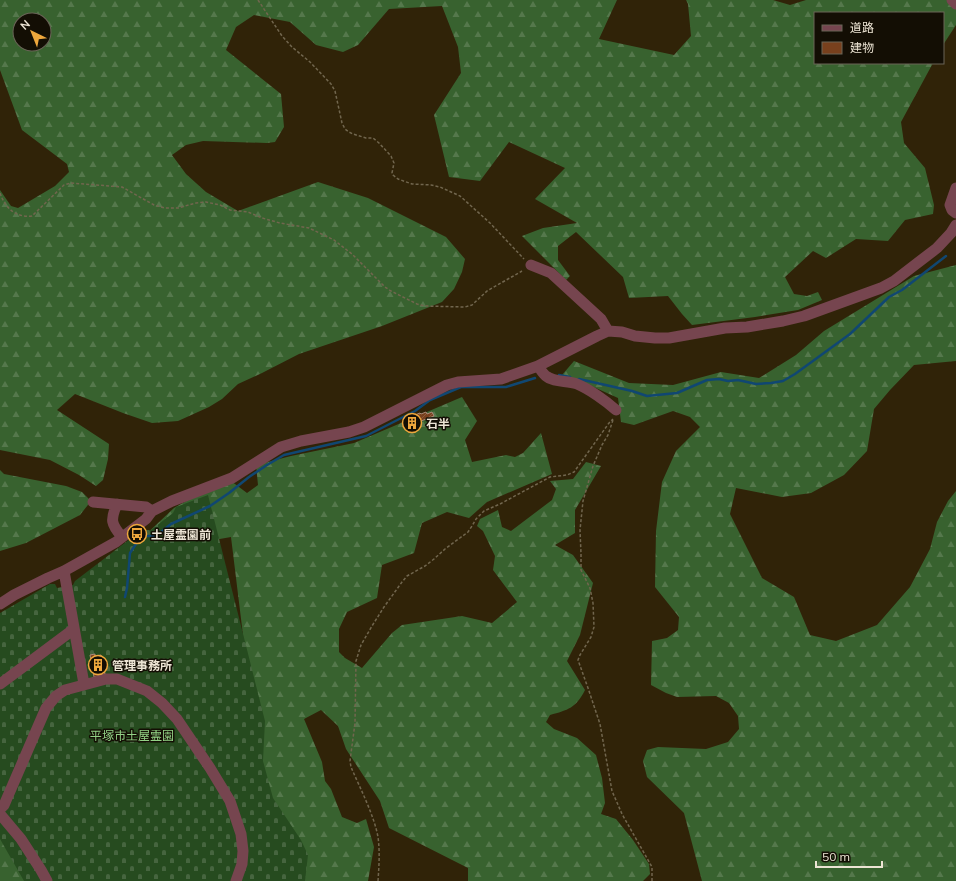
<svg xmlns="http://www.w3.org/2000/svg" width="956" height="881" font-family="Mulish,'Noto Sans JP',sans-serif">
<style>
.forest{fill:url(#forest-firs);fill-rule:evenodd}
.cemetery{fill:url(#cemetery-stones)}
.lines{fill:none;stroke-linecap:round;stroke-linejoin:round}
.stream{stroke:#104772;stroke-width:2.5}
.building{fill:url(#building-hatch);stroke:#a98a79}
.path{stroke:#71664e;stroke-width:1.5;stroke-dasharray:3 2;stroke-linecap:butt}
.minor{stroke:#76454f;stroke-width:11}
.labels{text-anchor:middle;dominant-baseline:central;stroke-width:3;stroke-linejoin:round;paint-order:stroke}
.poi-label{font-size:12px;font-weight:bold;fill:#ece4d4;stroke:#130e04;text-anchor:start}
.park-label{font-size:12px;fill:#93d286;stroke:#130e04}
</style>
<defs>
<pattern id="forest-firs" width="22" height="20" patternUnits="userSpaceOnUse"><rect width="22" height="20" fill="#38622f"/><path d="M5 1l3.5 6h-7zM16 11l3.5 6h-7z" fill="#55784c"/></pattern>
<pattern id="cemetery-stones" width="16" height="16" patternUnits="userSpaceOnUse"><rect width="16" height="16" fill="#264b1f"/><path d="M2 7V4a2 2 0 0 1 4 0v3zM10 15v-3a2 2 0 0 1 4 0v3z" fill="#46653f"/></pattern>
<pattern id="building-hatch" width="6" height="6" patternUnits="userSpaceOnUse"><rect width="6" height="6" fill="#78401d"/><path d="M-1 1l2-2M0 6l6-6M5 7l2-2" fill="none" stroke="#8b5b3d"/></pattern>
</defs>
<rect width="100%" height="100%" fill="#302308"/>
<!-- forest -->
<path class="forest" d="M0,0h617l-18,39 75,16 17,-19 -3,-32 -2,-4h87l17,5 16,-5h150v25l-13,20v-32h-128v50h118l-32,59 3,21 21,25 9,37 -1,9 -28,6 -17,21 -32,-2 -30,19 -13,-7 -28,26 9,17 13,2 11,-4 4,8 -24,10 -43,7 -63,8 -10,-11 -14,-18 -39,2 -6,-21 -47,-45 -18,14v14l12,16 -4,4 -44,-44 21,-8 34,-5 -42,-24 30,-31 -56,-26 -29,39 -31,-4 -15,-62 27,-42 -3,-26 -16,-41 -53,3 -31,36 -15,7 -27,-7 -26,-23 -36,-7 -18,12 -10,23 55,44 3,33 -9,15 -8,1 -64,-2 -17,4 -14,10 14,19 20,18 32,19 80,-29 50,16 78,39 19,22 -3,13 -8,17 -12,13 -60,24 -83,28 -37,19 -24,11 -16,15 -13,8 -31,14 -26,2 -29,-10 -48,-19 -18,16 52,34 -1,15 -5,21 -7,6 -17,-11 -29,-15 -50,-10v-260l11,16 7,2 37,-22 14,-14 -2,-8 -45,-34 -22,-60zM20,20h24v24h-24z
M956,265v96l-42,4 -24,25 -16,19 -7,42 -23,24 -33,18 -29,4 -46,-9 -6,26 32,64 32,19 16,38 26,6 41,-16 33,-38 20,-38 7,-27 11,-21 8,-10v390h-254l-18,-68 -37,-36 -4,-16 4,-11 11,-3 48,2 22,-7 11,-13 -1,-13 -9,-13 -13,-7 -39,1 -11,-4 -15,-8 1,-44 15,-3 11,-8 1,-13 -24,-30 1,-56 6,-49 14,-31 24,-24 -10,-10 -17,-6 -39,14 -13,-3 -3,-24 -31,-14 -25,-9 12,-14 55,22 44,2 48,-13 38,6 37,-23 28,-24 90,-55z
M462,397l15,24 -12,19 7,22 34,-7 9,2 8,-4 18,-20 11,41 -65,28 -18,16 -22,-6 -25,11 -8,30 -32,12 -5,33 -30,14 -8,17v23l6,6 17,10 30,-35 10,-8 60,-9 30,7 25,-21 -24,-32 2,-14 -12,-25 -6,-5 3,-7 18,-9 4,17 9,4 41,-31 4,-11 -6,-8 23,-2 13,-17 15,4 -26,44v23l-20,12 18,10 20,28 -13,52 -13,26 18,29c-9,18 -17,20 -35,25l-4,7 8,7 23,9 19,17 6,23 3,25 -4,11 15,5 17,21 16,24 1,10 -7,7h-175v-13l-79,-40 -9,-27 -34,-52 -8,-23 -17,-16 -17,9 18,43 3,19 6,8 11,28 15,6 9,-4 8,28 -6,34h-109l-16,-246 -12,-98 -34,6 -89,27 66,-62 53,-30 20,15 11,-8 -2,-20 35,-9 63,-13z
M0,470l4,4 62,12 16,6 9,9 -11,14 -54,28 -26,8z
M0,820l40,61h-40z"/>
<!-- cemetery -->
<path class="cemetery" d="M208,495l57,226 -2,40 10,37 28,42 7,15 -3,26h-281l-24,-42v-226l50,-29h5l2,4 16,-3 2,-4 64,-49 4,-2h8l22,-17 3,-6z"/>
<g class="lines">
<!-- stream -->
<path class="stream" d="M559,375l11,2
M579,379l53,12 15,5 30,-3 30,-13 12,-1 9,2 10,-1 18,4 15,-1 12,-2 12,-7 55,-40 39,-37 13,-7 44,-34
M125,597l2,-9 3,-35 8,-12 8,-5h10l15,-12 39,-18 19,-13 20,-16 18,-12 17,-10 82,-19 49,-25 15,-11 31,-13h45l29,-9"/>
</g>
<!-- building -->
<path class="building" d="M426,412l1,2 5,-2 2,4 -26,10 -3,-7 15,-6 1,1z
M95,654v2l6,-1 4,19 -11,3 -4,-22z"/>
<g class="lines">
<!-- path -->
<path class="path" d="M258,0l24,36 10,11 18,15 21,22 4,7 7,32 3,6 4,3 4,2 13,4h7l6,5 12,13 3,7 -2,10 1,2 5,4 14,5 19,1 9,2 20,9 30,27 34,36
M0,193c5,15 16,25 32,23l32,-31 7,-2 51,4 32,18 11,3h13l18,-5 10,-1 14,3 10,5 18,2 14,6 18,5 29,5 25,12 18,14 33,33 6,4 26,13 8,2 40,1 7,-2 15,-14 35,-20
M613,420l-5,15 -6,10 -9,21 -10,35 -3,29 1,24v16l9,18 3,15 1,24 -3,10 -11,18 -2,5 10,28 12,36 12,67 10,23 30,53v14
M378,881c1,-15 2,-29 0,-44 -4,-22 -18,-49 -27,-70l-1,-6 5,-38 1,-62 5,-16 11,-19 12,-19 18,-25 5,-6 18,-10 9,-7 11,-10 23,-17 4,-6 4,-7 8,-8 16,-7 50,-27 17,-2 7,-3 35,-49 4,-4"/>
<!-- minor -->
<path class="minor" d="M952,0l4,4
M956,188l-6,17 2,5 4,3
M531,265l20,8 50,46 7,12
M538,366c3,4 5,8 8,10 8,7 21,4 31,8 12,5 29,17 39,26
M93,502l53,5 6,4
M117,504c-7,16 -6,20 5,33
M64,571l20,113
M0,604l14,-9 34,-17 16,-7 52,-29 30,-23 6,-8 20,-10 60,-23 49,-31 20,-6 48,-9 15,-5 83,-42 11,-3 43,-3 37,-13 59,-30 11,-5 14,1 13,4 20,2h14l56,-10 22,-1 36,-6 21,-5 77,-28 13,-7 43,-33 14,-15 5,-8
M0,684l74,-55
M0,809l4,-4 42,-97 10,-12 9,-6 41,-11h11l30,12 15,12 15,16 33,49 20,33 11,33 2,17 -1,13 -6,17
M0,814l21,25 20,31 6,11"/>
</g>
<!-- icons -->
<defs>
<g id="building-ring" transform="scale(1)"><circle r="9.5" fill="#130e04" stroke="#eea73c" stroke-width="1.5"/><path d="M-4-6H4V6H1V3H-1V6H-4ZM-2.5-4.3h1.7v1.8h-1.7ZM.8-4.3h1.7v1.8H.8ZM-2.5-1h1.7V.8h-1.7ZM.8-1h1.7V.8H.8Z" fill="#eea73c"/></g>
<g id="bus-ring" transform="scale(1)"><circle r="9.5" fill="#130e04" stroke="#eea73c" stroke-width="1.5"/><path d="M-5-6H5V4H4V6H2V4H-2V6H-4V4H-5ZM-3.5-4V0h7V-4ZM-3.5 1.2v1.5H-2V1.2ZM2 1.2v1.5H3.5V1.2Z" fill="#eea73c"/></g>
</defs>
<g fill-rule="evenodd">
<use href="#building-ring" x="412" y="423"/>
<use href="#bus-ring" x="137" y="534"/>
<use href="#building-ring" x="98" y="665"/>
</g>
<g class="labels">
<!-- poi labels -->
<g class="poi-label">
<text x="426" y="423">石半</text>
<text x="151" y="534">土屋霊園前</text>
<text x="112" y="665">管理事務所</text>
</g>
<!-- park labels -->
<g class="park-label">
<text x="132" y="735">平塚市土屋霊園</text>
</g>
</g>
<!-- legend -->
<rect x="814" y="12" width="130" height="52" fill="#130e04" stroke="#6a6457"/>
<rect x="822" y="25" width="20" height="6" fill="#76454f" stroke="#6a6457"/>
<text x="850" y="32" font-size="12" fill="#ece4d4">道路</text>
<rect x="822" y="42" width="20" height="12" fill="#78401d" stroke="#6a6457"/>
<text x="850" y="52" font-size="12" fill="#ece4d4">建物</text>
<!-- north arrow -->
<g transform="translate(32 32) rotate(317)"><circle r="19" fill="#130e04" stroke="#6a6457"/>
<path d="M0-3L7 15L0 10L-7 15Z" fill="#eea73c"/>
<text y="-6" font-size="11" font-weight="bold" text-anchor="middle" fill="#ece4d4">N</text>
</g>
<!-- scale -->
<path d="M816 861v6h66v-6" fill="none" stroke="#ece4d4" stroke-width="2"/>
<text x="822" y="861" font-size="12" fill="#ece4d4" stroke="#130e04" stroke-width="3" paint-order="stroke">50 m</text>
</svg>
